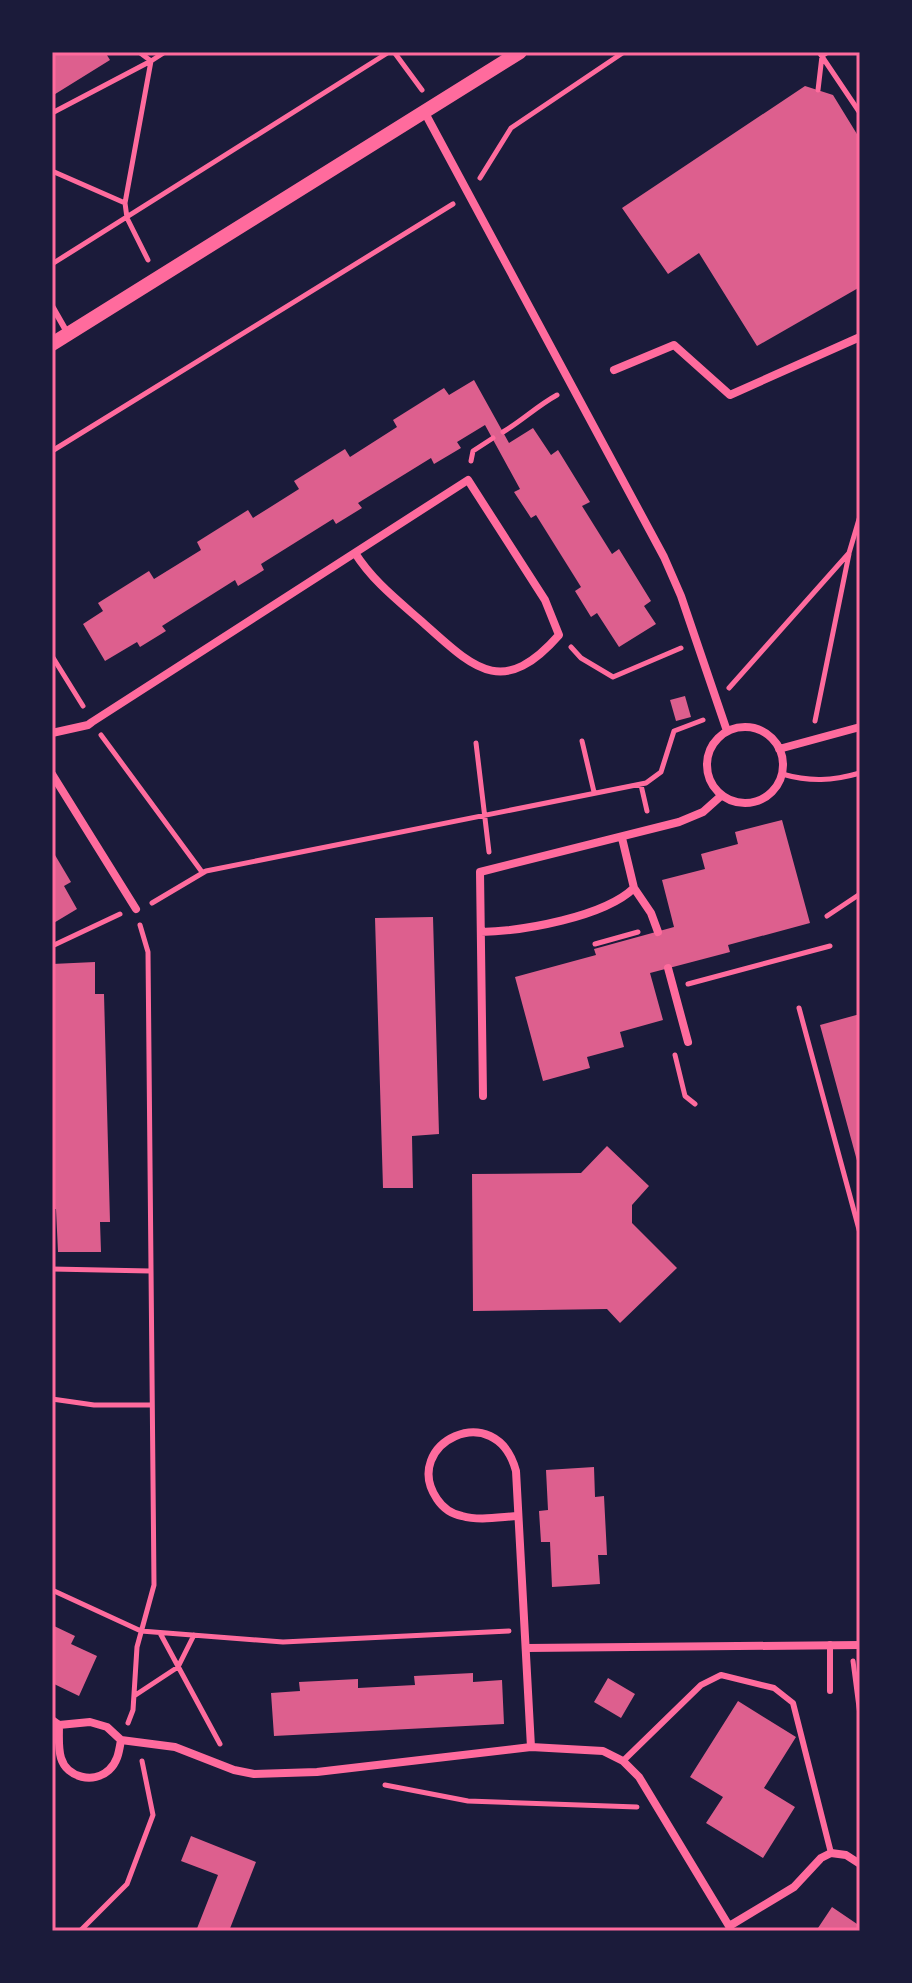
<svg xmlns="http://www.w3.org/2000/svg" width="912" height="1983" font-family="Helvetica,sans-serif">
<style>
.building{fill:#dd5f8e}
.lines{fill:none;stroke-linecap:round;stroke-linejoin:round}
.path{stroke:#ff6b9d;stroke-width:5}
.service{stroke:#ff6b9d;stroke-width:6}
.minor{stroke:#ff6b9d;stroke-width:8}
.tertiary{stroke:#ff6b9d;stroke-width:14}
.neatline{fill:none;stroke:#ff6b9d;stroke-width:3}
</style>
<rect width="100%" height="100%" fill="#1b1b3a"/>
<!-- building -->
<path class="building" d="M52,52h53l5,8 -58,36z
M805,86l28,9 27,44v148l-103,59 -58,-93 -31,21 -46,-66z
M474,380l35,63 24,-15 18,27 7,-5 32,52 -8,4 30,48 7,-5 32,52 -7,5 12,18 -37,23 -22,-34 -6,4 -16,-26 6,-4 -45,-72 -5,3 -17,-26 6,-3 -35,-64 -28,17 4,6 -27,16 -3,-6 -73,45 4,5 -26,16 -3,-5 -72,45 3,6 -26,16 -3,-6 -73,46 4,5 -26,16 -3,-5 -32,19 -22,-37 20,-13 -5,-8 51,-32 5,8 47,-29 -4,-8 51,-32 5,8 46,-29 -5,-8 51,-32 5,8 47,-30 -4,-7 51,-32 5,7z
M685,696l6,21 -15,4 -6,-21z
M782,820l28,103 -82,22 2,7 -80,21 13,47 -43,12 4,15 -37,10 3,11 -47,13 -28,-104 81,-22 -2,-6 80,-22 -12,-47 43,-11 -4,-15 37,-10 -3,-12z
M52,850l19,32 -7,4 13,23 -25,15z
M433,917l6,217 -27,2 1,52h-30l-8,-270z
M95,962v32h9l6,228h-10l1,30h-43l-2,-43h-4v-29h3l-3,-216z
M860,1014v154h-1l-39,-143z
M607,1146l42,40 -17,19v18l45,45 -57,55 -13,-14 -134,2 -1,-137 109,-1z
M594,1467l1,30 9,-1 3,59h-9l2,29 -48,3 -2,-45h-9l-2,-31 9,-1 -2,-40z
M52,1625l23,11 -4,8 26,12 -18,40 -27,-13z
M473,1673v9l29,-2 2,44 -230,12 -3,-43 29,-2 -1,-9 59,-3v9l57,-3 -1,-9z
M608,1678l27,16 -14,24 -27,-16z
M738,1701l58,36 -32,51 31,19 -32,51 -57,-35 17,-26 -33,-20z
M191,1836l65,26 -27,69h-33l22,-56 -37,-14z
M832,1907l28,19v5h-44z"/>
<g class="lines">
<!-- path -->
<path class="path" d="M394,52l28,38
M819,52l41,61
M818,90l4,-34 6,-4
M52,113l99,-52 -12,-9
M52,171l73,32
M480,178l31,-50 113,-76
M148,260l-21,-42 -2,-15 26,-142 14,-9
M52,264l337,-212
M503,432c20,-12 34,-26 54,-37
M52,451l401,-247
M471,461l2,-10 20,-13
M571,647l10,11 32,19 68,-29
M52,656l31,50
M729,688l120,-135 11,-37
M815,721l34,-167
M101,735l101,137
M582,741l12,51
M476,743l13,109
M782,774c28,8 50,7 78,-1
M641,785l6,26
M152,903l54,-32 440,-88 15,-11 13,-41 29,-11
M827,916l33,-22
M595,944l43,-12
M52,946l68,-32
M688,984l142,-38
M799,1008l61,225
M675,1055l10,41 10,8
M52,1269l98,2
M52,1399l42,6h56
M52,1590l89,41 142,11 226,-11
M160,1633l60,111
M853,1661l7,54
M134,1696l44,-29 16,-32
M128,1723l5,-13 4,-63 17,-62 -6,-633 -8,-27
M385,1785l83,16 169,6
M80,1931l47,-47 26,-69 -11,-54"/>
<!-- service -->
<path class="service" d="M52,306l16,28
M830,1644v47
M623,1761l78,-76 20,-10 53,13 19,15 38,150"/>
<!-- minor -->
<path class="minor" d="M425,113l239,444 17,39 46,135
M614,370l60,-25 56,50 130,-58
M707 765a38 38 0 1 1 76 0a38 38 0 1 1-76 0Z
M52,733l36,-8 4,-3 376,-242 77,120 14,35c-58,66 -87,31 -139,-15 -24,-21 -48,-40 -65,-67
M779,749l81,-22
M52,774l84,135
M622,838l12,50 17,25 7,19
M481,932c42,-1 123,-15 153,-44
M668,968l20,74
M483,1096l-3,-224 199,-50 24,-10 19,-17
M518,1516c-18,1 -39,5 -56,0 -11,-2 -19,-8 -25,-17 -37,-55 59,-103 79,-28l15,276
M527,1648l333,-3
M52,1720l7,5 31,-3 17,5 14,13 54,7 59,23 20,4 63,-2 214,-25 72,4 20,10 16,16 93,154
M59,1725c0,11 -1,23 2,33 6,20 33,26 48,12 9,-8 10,-19 12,-30
M731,1925l63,-38 27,-29 10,-5 15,2 14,9"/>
<!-- tertiary -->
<path class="tertiary" d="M52,344l468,-292"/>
</g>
<!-- border -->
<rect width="912" height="1983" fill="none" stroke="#1b1b3a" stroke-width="108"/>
<rect x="54" y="54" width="804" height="1875" class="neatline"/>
</svg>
